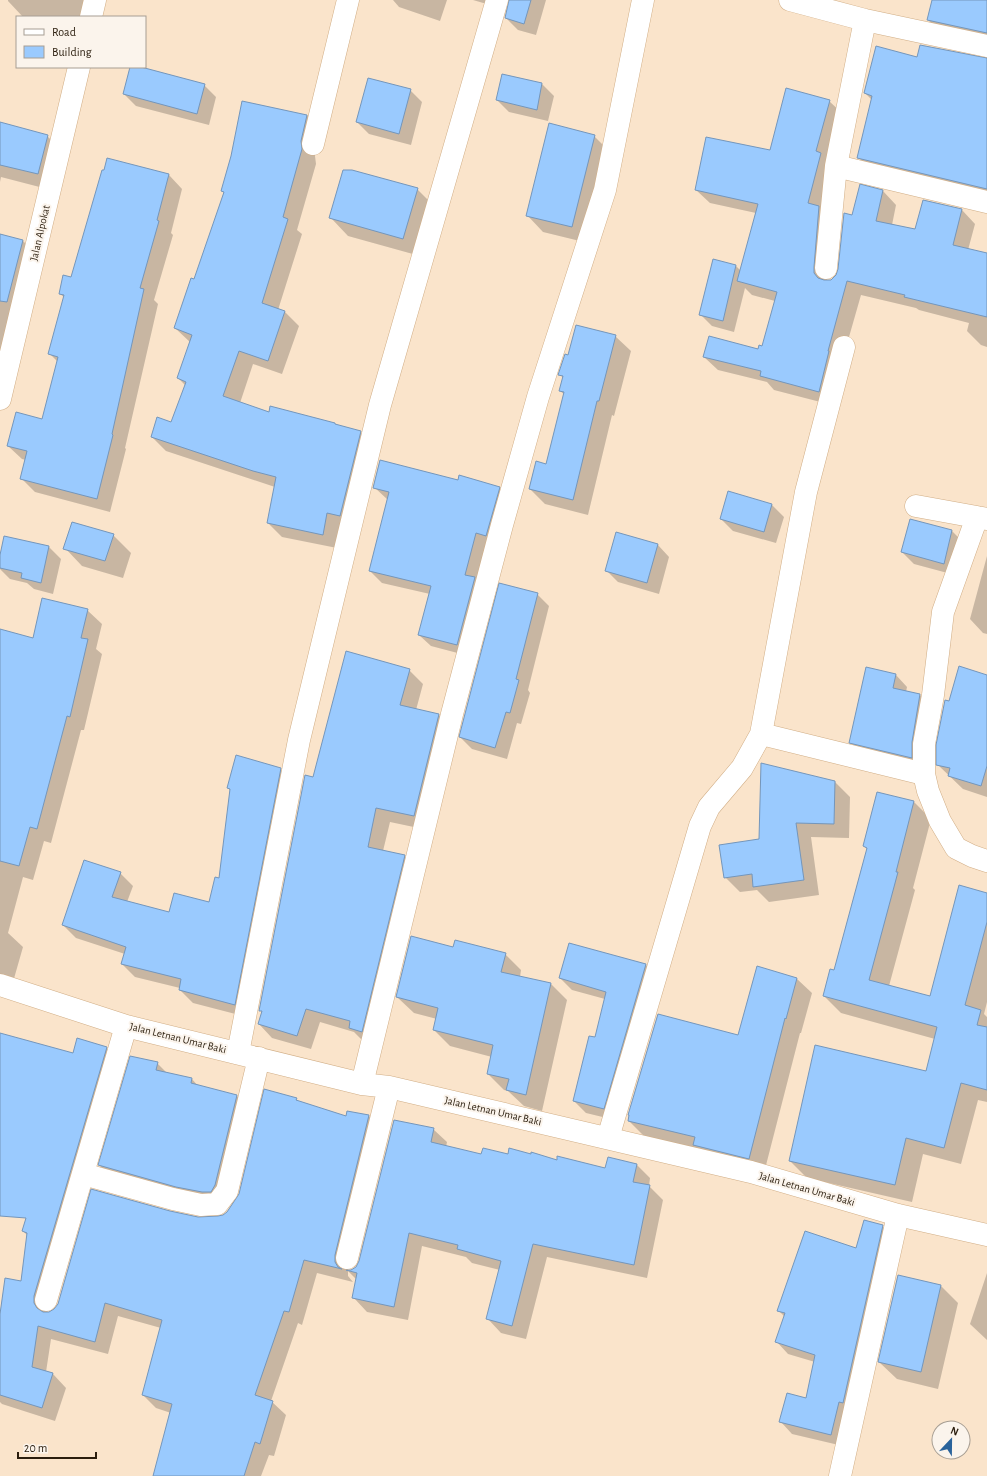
<svg xmlns="http://www.w3.org/2000/svg" width="987" height="1476" font-family="'Alegreya Sans',sans-serif">
<style>
.shadow{fill:#0003}
.building{fill:#9acafe;stroke:#7496bb}
.lines{fill:none;stroke-linecap:round;stroke-linejoin:round}
.minor-casing{stroke:#d1ae86;stroke-width:23}
.minor{stroke:#fff;stroke-width:22}
.labels{text-anchor:middle;dominant-baseline:central;stroke-width:4;stroke-linejoin:round;paint-order:stroke}
.street-label{font-size:11px;fill:#2a1d0d;stroke:#fbf4ec}
</style>
<rect width="100%" height="100%" fill="#fae4cb"/>
<!-- shadow -->
<path class="shadow" d="M8,0h81l-4,17h-62l-15,-16z
M393,0h54l-7,21 -41,-14z
M473,0h32l-8,7z
M510,0h36l-10,35 -18,-5 -12,-12z
M933,0h54v44l-45,-10 -14,-14z
M917,58l70,1v140l-115,-27 -13,-14 13,-58 -7,-7z
M131,67h7l66,18 12,12 -7,28 -73,-19 -12,-12z
M542,84l12,12 -6,25 -39,-9 -12,-12z
M410,90l12,12 -11,43 -42,-11 -12,-12z
M829,101l14,13 -16,167 4,-1 6,-4 16,-59 30,-26 13,14 -4,20 24,6 46,-21 13,14 -7,26 19,4v93l-6,-2 -14,-14 2,-8 -50,-13 -3,-2 -55,-13 -20,70 -9,40 -58,-15 -7,-8 -49,-12 -14,-13 55,-7 4,-3 12,-46 -23,-6 -7,-7 -11,44 -22,-6 -12,-12 36,-48 5,5 15,-58 -46,-10 -14,-13 74,-38z
M307,115l14,15 -6,26 1,8 -19,66 5,4 -24,76 7,2 14,14 -17,48 -29,-10 -13,39 30,10 65,11 2,2 23,6 14,14 -37,102 -55,-11 -14,-14 7,-36 -109,-36 -14,-14 20,-14 14,-37 -8,-8 13,-35 -16,-15 20,-47 29,-88 -2,-2z
M0,123l47,13 18,17 -10,38 -54,-14 -1,5z
M594,136l16,16 -22,91 -45,-11 -16,-17z
M169,175l13,14 -11,44 2,2 -19,65 4,4 -33,144 1,1 -16,63 -75,-20 -14,-14 5,-18 -4,-1 -14,-13 35,-26 15,-58 -9,-9 16,-55 -5,-4 12,-16z
M417,189l18,18 -15,49 -72,-20 -17,-18z
M0,235l23,6 17,17 -40,142z
M615,336l16,15 -17,65 -2,-1 -24,100 -43,-11 -15,-15 17,-24 18,-70 -5,-4 3,-13 -3,-4 9,-18z
M459,481l40,7 12,12 -42,156 -38,-10 -12,-11 11,-41 -48,-11 -12,-12 18,-71 -14,-13z
M729,492l43,13 12,12 -8,26 -43,-12 -12,-12z
M910,520l42,11 12,12 -9,32 -41,-11 -12,-12z
M113,535l18,18 -8,25 -41,-12 -17,-18z
M5,538l44,9 12,12 -8,35 -19,-5 -7,-6 -17,-4 -10,-10v-9z
M658,545l11,12 -10,37 -41,-12 -12,-12z
M987,556v78l-4,-1 -13,-14z
M537,594l12,12 -21,84 2,3 -9,31 -4,-1 -10,36 -35,-10 -12,-12z
M87,610l15,14 -6,25 6,5 -18,76h-3l-30,113 -7,-2 -11,39 -10,-3 -15,56 15,14 -10,35 -13,-4v-348l33,10z
M409,670l14,14 -7,26 23,5 13,14 -24,101 -38,-8 -7,29 21,5 14,13 -54,173 -10,-10 -34,-10 -9,27 -39,-11 -13,-14 3,-12 -2,-2 54,-232z
M896,675l11,12 -1,5 14,3 12,12 -9,62 -61,-15 -12,-12z
M987,676v121l-24,-8 -25,-24 11,-63z
M280,769l13,13 -46,235 -54,-14 -13,-13v-2l-45,-11 -13,-13 3,-10 -49,-16 -13,-13 57,-52 13,13 -6,16 43,12 39,-11 11,-24 11,-88 -3,-3z
M835,782l15,15 -1,41 -38,-1 8,58 -50,7 -12,-12 -17,2 -15,-15 35,-37z
M914,802l17,17 -18,69 2,2 -26,96 41,11 57,-103v108l-3,12 3,3v85l-9,-2 -17,64 -38,-10 -11,48 -105,-24 -17,-17 137,-89 8,-33 -94,-26 -17,-17 11,-25 33,-121 -4,-4z
M570,944l76,21 12,11 -43,144 -29,-7 -12,-12 22,-62 9,-40 -33,-9 -12,-12z
M454,948l51,6 16,16 -1,7 31,7 16,16 -25,111 -18,-5 -16,-15 -4,-1 -16,-16 4,-17 -42,-11 -16,-16 3,-11 -23,-6 -17,-16z
M758,968l39,11 15,14 -11,40h-1l-36,140 -65,-24 -55,-13 -15,-15 110,-85z
M0,1034l74,20 32,-6 14,13 -73,252 8,-3 114,-98 29,6 26,-2 4,-4 12,-17 56,-96 4,4 46,15 23,-2 13,13 -34,140v7l5,6 -36,-9 -15,52 -4,-2 -27,78 15,14 -12,41 -5,-1 -8,21h-106l16,-63 -15,-5 -13,-13 18,-67 -43,-12 -10,38 -57,-15 -5,33 7,2 13,14 -11,33 -53,-17 -2,-2v-81l22,-39 6,-46 -5,-5 8,-29 -31,-17z
M157,1063l10,10 25,6 6,7 39,10 16,16 -22,89 -116,-20 -16,-16z
M433,1129l14,13 -1,5 36,9h26l49,5 49,8 3,-11 28,7 13,13 -1,8 14,14 -16,78 -100,-21 -21,82 -25,-6 -13,-14 12,-49 -28,-7 -6,-6 -44,-11 -14,74 -41,-8 -13,-14 3,-18 -9,-9 8,-3z
M882,1226l12,12 -51,208 -51,-12 -11,-12 26,-23 8,-37 -27,-8 -11,-12 8,-25 -7,-7 78,-60z
M987,1273v67l-17,-16z
M941,1286l17,17 -20,86 -41,-10 -18,-17z"/>
<!-- building -->
<path class="building" d="M509,0h22l-7,24 -19,-6z
M932,0h55v33l-60,-13z
M920,45l67,13v131l-130,-31 15,-62 -8,-3 12,-47 41,11z
M130,67h11l64,17 -8,30 -74,-20z
M502,74l40,9 -5,27 -41,-10z
M368,78l43,11 -12,45 -43,-12z
M786,88l44,12 -14,51 5,2 -13,50 11,3 -5,61v6l4,5 6,2h7l5,-5 2,-6 6,-56 8,2 8,-31 23,6 -7,31 39,8 8,-29 39,9 -9,36 34,8v64l-83,-20 1,-2 -58,-14 -19,70h1l-10,41 -59,-16 1,-5 -58,-14 6,-21 49,13 1,-4 3,1 15,-54 -40,-11 21,-77 -63,-14 11,-53 64,13z
M242,101l65,14 -6,26 1,8 -19,68 5,2 -26,84 23,8 -17,50 -29,-10 -16,45 46,16 1,-6 65,17v1l26,7 -21,85 -13,-3 -4,22 -56,-12 9,-46 -23,-6 -102,-34 6,-20 14,5 15,-40 -9,-4 15,-43 -18,-7 17,-50 3,1 30,-87 -3,-1 10,-35z
M0,122l48,13 -10,39 -38,-9z
M549,123l46,12 -23,92 -46,-11z
M107,158l62,16 -12,46 2,1 -19,67 4,1 -32,145 1,1 -16,64 -77,-20 7,-28 -20,-5 9,-34 26,7 16,-62 -10,-3 16,-59 -5,-1 4,-19 8,2 31,-107h2z
M343,170h9l66,18 -15,51 -74,-21z
M0,234l23,6 -16,62 -7,-1z
M713,259l23,6 -13,56 -24,-6z
M576,325l40,10 -17,66h-2l-24,99 -44,-11 7,-28 10,3 18,-72 -5,-1 4,-15 -5,-1 7,-21 3,1z
M380,460l78,20 1,-5 41,12 -14,49 -10,-3 -11,42 10,2 -18,68 -39,-10 13,-49 -62,-15 20,-79 -16,-4z
M728,491l44,13 -8,28 -44,-13z
M910,519l42,11 -8,34 -43,-12z
M72,522l42,12 -9,27 -42,-12z
M616,532l42,12 -11,39 -42,-12z
M4,536l45,10 -8,37 -20,-5 1,-5 -22,-5v-13z
M499,583l39,10 -22,86 3,1 -9,33 -4,-1 -11,36 -36,-11z
M42,598l46,11 -7,29 7,1 -18,78 -3,-1 -30,113 -7,-2 -11,39 -19,-5v-232l33,9z
M346,651l64,18 -10,36 39,9 -25,102 -38,-8 -8,39 37,8 -43,177 -13,-4 1,-7 -44,-12 -9,27 -39,-12 4,-13h-3l46,-236 8,2z
M959,666l28,9v91l-6,20 -33,-10 2,-8 -14,-3v-20l9,-45 4,1z
M866,667l30,7 -3,14 27,6 -8,48v16l-63,-15z
M236,755l45,13 -46,237 -56,-15 2,-11 -60,-15 5,-17 -64,-22 22,-65 37,12 -9,25 57,15 5,-19 35,9 6,-25 4,1 11,-89 -3,-1z
M761,763l74,18 -1,43 -38,-1 8,57 -51,7 -1,-13 -28,4 -5,-33 40,-6z
M877,792l37,9 -18,71h2l-29,108 61,16 29,-111 28,8v29l-22,83 16,5 -4,15 10,2v63l-26,-7 -17,65 -38,-10 -11,47 -106,-24 26,-116 111,26 11,-44 -114,-31 7,-27 4,1 33,-122 -4,-2z
M411,936l42,11 2,-7 51,13 -5,19 50,11 -25,112 -20,-5 3,-11 -22,-5 6,-29 -60,-15 5,-22 -42,-11z
M569,943l77,21 -42,145 -31,-8 16,-65 6,1 11,-45 -47,-14z
M757,966l40,12 -11,41 -1,-1 -36,141 -56,-14 2,-8 -67,-16 1,-6h-1l30,-101 80,21z
M0,1033l73,20 4,-15 30,9 -73,249v7l3,5 6,4h6l5,-3 4,-5 33,-115 79,22 28,6 20,-1 5,-1 4,-3 12,-18 25,-105 33,9 -1,2 50,16 1,-5 22,4 -34,140v7l3,5 4,2 -38,-9 -15,52 -5,-1 -29,84 18,6 -13,43 -5,-2 -11,34h-91l19,-72 -30,-9 20,-75 -57,-17 -10,39 -57,-16 -6,41 21,6 -11,35 -42,-13v-81l5,-36 16,3 6,-48 -5,-2 4,-13 -26,-2z
M130,1056l28,6 -2,8 36,8 -1,5 46,12 -22,90 -4,7h-9l-26,-5 -78,-22z
M394,1120l40,8 -3,14 50,12 2,-6 25,6 1,-6 22,6v-2l26,8v-4l48,12 3,-11 29,7 -4,18 17,3 -16,80 -101,-21 -21,82 -26,-7 15,-58 -44,-12 1,-4 -49,-12 -15,74 -42,-9 5,-25 -11,-3h5l5,-3 3,-6z
M864,1220l19,5 -40,178 -4,-1 -8,33 -52,-13 8,-29 19,5 9,-43 -40,-13 10,-29 -8,-2 28,-80 51,17z
M898,1275l43,10 -20,87 -43,-10z"/>
<g class="lines">
<!-- minor casing -->
<g class="minor-casing">
<path id="minor" d="M790,0l75,20 122,26
M91,17l4,-17
M865,20l-29,146 151,36
M313,144l35,-144
M826,268l10,-102
M0,399l79,-332
M916,506l71,13
M977,517l-34,95 -10,83 -9,49v30l4,17 12,30 16,27 16,8 15,5
M761,734l163,40
M0,985l126,41 236,58 27,3 362,85 147,43 89,20
M238,1053l61,-313 81,-335 117,-405
M362,1084l90,-370 50,-189 36,-128 67,-207 38,-190
M608,1138l92,-312 9,-19 33,-39 19,-34 45,-242 38,-145
M83,1174l90,25 28,6 16,-1 10,-13 32,-133
M347,1258l42,-171
M46,1300l80,-274
M840,1476l58,-261"/>
</g>
<!-- minor -->
<use href="#minor" class="minor"/>
</g>
<g class="labels">
<!-- street labels -->
<g class="street-label">
<text transform="translate(40 233) rotate(-77)">Jalan Alpokat</text>
<text transform="translate(178 1038) rotate(14)">Jalan Letnan Umar Baki</text>
<text transform="translate(493 1111) rotate(13)">Jalan Letnan Umar Baki</text>
<text transform="translate(807 1189) rotate(16)">Jalan Letnan Umar Baki</text>
</g>
</g>
<!-- legend -->
<rect x="16" y="16" width="130" height="52" fill="#fbf4ec" stroke="#a79e93"/>
<rect x="24" y="29" width="20" height="6" fill="#ffffff" stroke="#a79e93"/>
<text x="52" y="36" font-size="12" fill="#2a1d0d">Road</text>
<rect x="24" y="46" width="20" height="12" fill="#9acafe" stroke="#a79e93"/>
<text x="52" y="56" font-size="12" fill="#2a1d0d">Building</text>
<!-- north arrow -->
<g transform="translate(951 1440) rotate(22)"><circle r="19" fill="#fbf4ec" stroke="#a79e93"/>
<path d="M0-3L7 15L0 10L-7 15Z" fill="#2a639b"/>
<text y="-6" font-size="11" font-weight="bold" text-anchor="middle" fill="#2a1d0d">N</text>
</g>
<!-- scale -->
<path d="M18 1452v6h78v-6" fill="none" stroke="#2a1d0d" stroke-width="2"/>
<text x="24" y="1452" font-size="12" fill="#2a1d0d" stroke="#fbf4ec" stroke-width="3" paint-order="stroke">20 m</text>
</svg>
